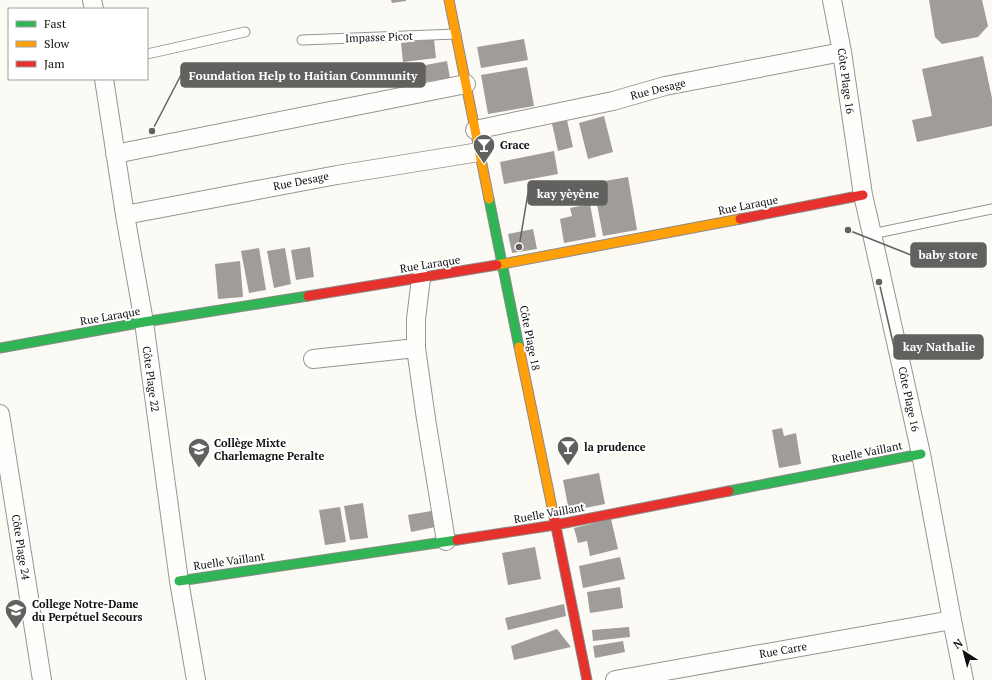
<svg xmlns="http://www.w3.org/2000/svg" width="992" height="680" font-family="'PT Serif',serif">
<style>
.building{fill:#9f9c99}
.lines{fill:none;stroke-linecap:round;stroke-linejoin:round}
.lane-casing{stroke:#969592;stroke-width:11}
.street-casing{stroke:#969592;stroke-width:20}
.fast-casing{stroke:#8c8b89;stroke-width:11}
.slow-casing{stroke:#8c8b89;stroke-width:11}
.jam-casing{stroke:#8c8b89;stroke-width:11}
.lane{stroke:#fffefd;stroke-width:9}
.street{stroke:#fffefd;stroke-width:18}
.fast{stroke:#30b455;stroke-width:9}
.slow{stroke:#ff9f0a;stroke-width:9}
.jam{stroke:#e5322d;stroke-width:9}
.labels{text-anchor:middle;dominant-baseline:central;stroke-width:4;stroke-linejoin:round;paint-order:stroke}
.street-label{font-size:11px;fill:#0f0f0f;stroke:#fff}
.poi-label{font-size:11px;font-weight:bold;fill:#0f0f0f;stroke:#fff;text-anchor:start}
.leader{fill:none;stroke:#62615f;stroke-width:1.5}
.callout-dot{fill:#62615f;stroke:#fff;stroke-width:1.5}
.callout{fill:#62615f;stroke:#62615f;stroke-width:1.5}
.callout-label{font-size:12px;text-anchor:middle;font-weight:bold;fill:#fff}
</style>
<rect width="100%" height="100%" fill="#fcfaf4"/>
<!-- building -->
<path class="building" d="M391,0h15v1l-14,2z
M929,0h53l6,26 -10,11 -36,7 -7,-7z
M434,39l2,19 -33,4 -2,-19z
M524,39l4,21 -47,8 -4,-21z
M983,56l9,42v28l-75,16 -5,-22 20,-4 -10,-47z
M447,61l3,17 -32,5 -3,-16z
M527,67l7,39 -46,8 -7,-39z
M566,116l7,31 -15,4 -7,-32z
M604,116l9,36 -25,7 -9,-36z
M554,151l4,23 -54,10 -4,-22z
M628,177l9,53 -34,6 -10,-53z
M590,204l6,33 -32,6 -4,-24 12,-3 -2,-8z
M533,229l4,20 -25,4 -4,-19z
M310,247l4,30 -18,3 -5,-30z
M259,248l7,42 -17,3 -8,-42z
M285,248l6,36 -17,4 -7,-37z
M240,261l3,36 -25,2 -3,-35z
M782,428l2,8 12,-3 5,31 -22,4 -7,-38z
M599,473l6,31 -36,7 -6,-31z
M363,503l5,35 -18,2 -6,-34z
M340,507l6,35 -21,3 -6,-35z
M437,510l3,16 -29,6 -3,-17z
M611,519l7,30 -28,7 -3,-15 -9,2 -4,-15z
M535,547l6,32 -33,6 -6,-32z
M620,557l5,22 -42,9 -4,-22z
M620,587l3,21 -33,5 -3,-21z
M564,604l2,12 -58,14 -3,-12z
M629,627l1,10 -37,4 -1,-11z
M557,629l14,18 -57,13 -3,-14z
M623,641l2,11 -30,6 -2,-12z"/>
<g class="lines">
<!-- lane casing -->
<g class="lane-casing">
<path id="lane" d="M302,40l154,-6
M147,54l98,-22
M872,234l120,-25"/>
</g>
<!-- street casing -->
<g class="street-casing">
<path id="street" d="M92,0l2,9
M832,0l10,52 21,143 9,39 49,220 31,166 12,60
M104,79l21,136 19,107 35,259 17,99
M475,130l138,-29 52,-15 177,-34
M115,154l351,-70
M125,215l212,-40 142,-23
M421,278l-5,41v29l10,71 20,122
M313,359l103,-11
M0,414l42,266
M615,680l337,-60"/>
</g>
<!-- fast casing -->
<g class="fast-casing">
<path id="fast" d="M489,199l30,148
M0,348l144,-26 164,-26
M729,491l192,-37
M179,581l278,-41"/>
</g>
<!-- slow casing -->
<g class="slow-casing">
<path id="slow" d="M449,0l40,199
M497,265l243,-46
M519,347l34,165"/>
</g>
<!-- jam casing -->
<g class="jam-casing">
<path id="jam" d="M740,219l123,-24
M308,296l189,-31
M553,512l34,168
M457,540l98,-15 174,-34"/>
</g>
<!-- lane -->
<use href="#lane" class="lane"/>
<!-- street -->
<use href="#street" class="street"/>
<!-- fast -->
<use href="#fast" class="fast"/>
<!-- slow -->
<use href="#slow" class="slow"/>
<!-- jam -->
<use href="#jam" class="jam"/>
</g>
<!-- icons -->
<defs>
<g id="bar-pin" transform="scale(1.15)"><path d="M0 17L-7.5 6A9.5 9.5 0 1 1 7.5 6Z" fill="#62615f" stroke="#fff"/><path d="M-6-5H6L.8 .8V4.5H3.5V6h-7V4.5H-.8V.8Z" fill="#fff"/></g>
<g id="school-pin" transform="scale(1.15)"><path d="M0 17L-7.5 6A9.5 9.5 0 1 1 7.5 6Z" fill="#62615f" stroke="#fff"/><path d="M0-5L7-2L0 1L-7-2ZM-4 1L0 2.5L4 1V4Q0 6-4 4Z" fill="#fff"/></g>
</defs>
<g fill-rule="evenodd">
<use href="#bar-pin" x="484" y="145"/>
<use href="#bar-pin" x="568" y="447"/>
<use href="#school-pin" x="199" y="449"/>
<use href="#school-pin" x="16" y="610"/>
</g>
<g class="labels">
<!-- street labels -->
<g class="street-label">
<text transform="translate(379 37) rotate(-2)">Impasse Picot</text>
<text transform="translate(846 81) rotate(82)">Côte Plage 16</text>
<text transform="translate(658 89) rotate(-14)">Rue Desage</text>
<text transform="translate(301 181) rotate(-11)">Rue Desage</text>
<text transform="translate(748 205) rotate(-11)">Rue Laraque</text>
<text transform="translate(430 264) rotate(-9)">Rue Laraque</text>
<text transform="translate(110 316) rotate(-10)">Rue Laraque</text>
<text transform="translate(530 338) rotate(79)">Côte Plage 18</text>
<text transform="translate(151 379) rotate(82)">Côte Plage 22</text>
<text transform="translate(909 399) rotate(78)">Côte Plage 16</text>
<text transform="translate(867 452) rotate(-11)">Ruelle Vaillant</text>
<text transform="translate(549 513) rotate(-10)">Ruelle Vaillant</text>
<text transform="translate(21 547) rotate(81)">Côte Plage 24</text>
<text transform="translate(229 561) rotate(-8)">Ruelle Vaillant</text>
<text transform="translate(783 650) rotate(-10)">Rue Carre</text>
</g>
<!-- poi labels -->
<g class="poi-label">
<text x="500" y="145">Grace</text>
<text x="214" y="443">Collège Mixte<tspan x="214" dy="13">Charlemagne Peralte</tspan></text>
<text x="584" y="447">la prudence</text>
<text x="32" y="604">College Notre-Dame<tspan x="32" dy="13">du Perpétuel Secours</tspan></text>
</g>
</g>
<!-- callouts -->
<path class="leader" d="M152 131L181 75M519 247L528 193M848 230L911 255M879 282L894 347"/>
<g class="callout-dot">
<circle cx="152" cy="131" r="4"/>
<circle cx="519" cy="247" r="4"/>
<circle cx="848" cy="230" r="4"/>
<circle cx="879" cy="282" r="4"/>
</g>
<g class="callout">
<rect x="181" y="63" width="244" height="24" rx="4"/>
<rect x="528" y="181" width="79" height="24" rx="4"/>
<rect x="911" y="243" width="75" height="24" rx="4"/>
<rect x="894" y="335" width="89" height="24" rx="4"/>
</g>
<g class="callout-label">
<text x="303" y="80">Foundation Help to Haitian Community</text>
<text x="568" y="198">kay yèyène</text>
<text x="948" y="259">baby store</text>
<text x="939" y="351">kay Nathalie</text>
</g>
<!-- legend -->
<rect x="8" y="8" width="140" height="72" fill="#ffffff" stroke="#9f9f9f"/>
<rect x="16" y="21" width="20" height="6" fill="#30b455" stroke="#9f9f9f"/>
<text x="44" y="28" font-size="12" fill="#0f0f0f">Fast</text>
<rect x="16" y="41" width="20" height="6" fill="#ff9f0a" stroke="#9f9f9f"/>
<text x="44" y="48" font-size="12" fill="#0f0f0f">Slow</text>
<rect x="16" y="61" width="20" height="6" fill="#e5322d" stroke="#9f9f9f"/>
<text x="44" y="68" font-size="12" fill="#0f0f0f">Jam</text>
<!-- north arrow -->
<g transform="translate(964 652) rotate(324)" stroke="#ffffff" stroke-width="3" paint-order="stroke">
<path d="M0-3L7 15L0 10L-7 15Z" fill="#0f0f0f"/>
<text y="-6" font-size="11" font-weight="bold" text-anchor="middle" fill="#0f0f0f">N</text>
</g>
</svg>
